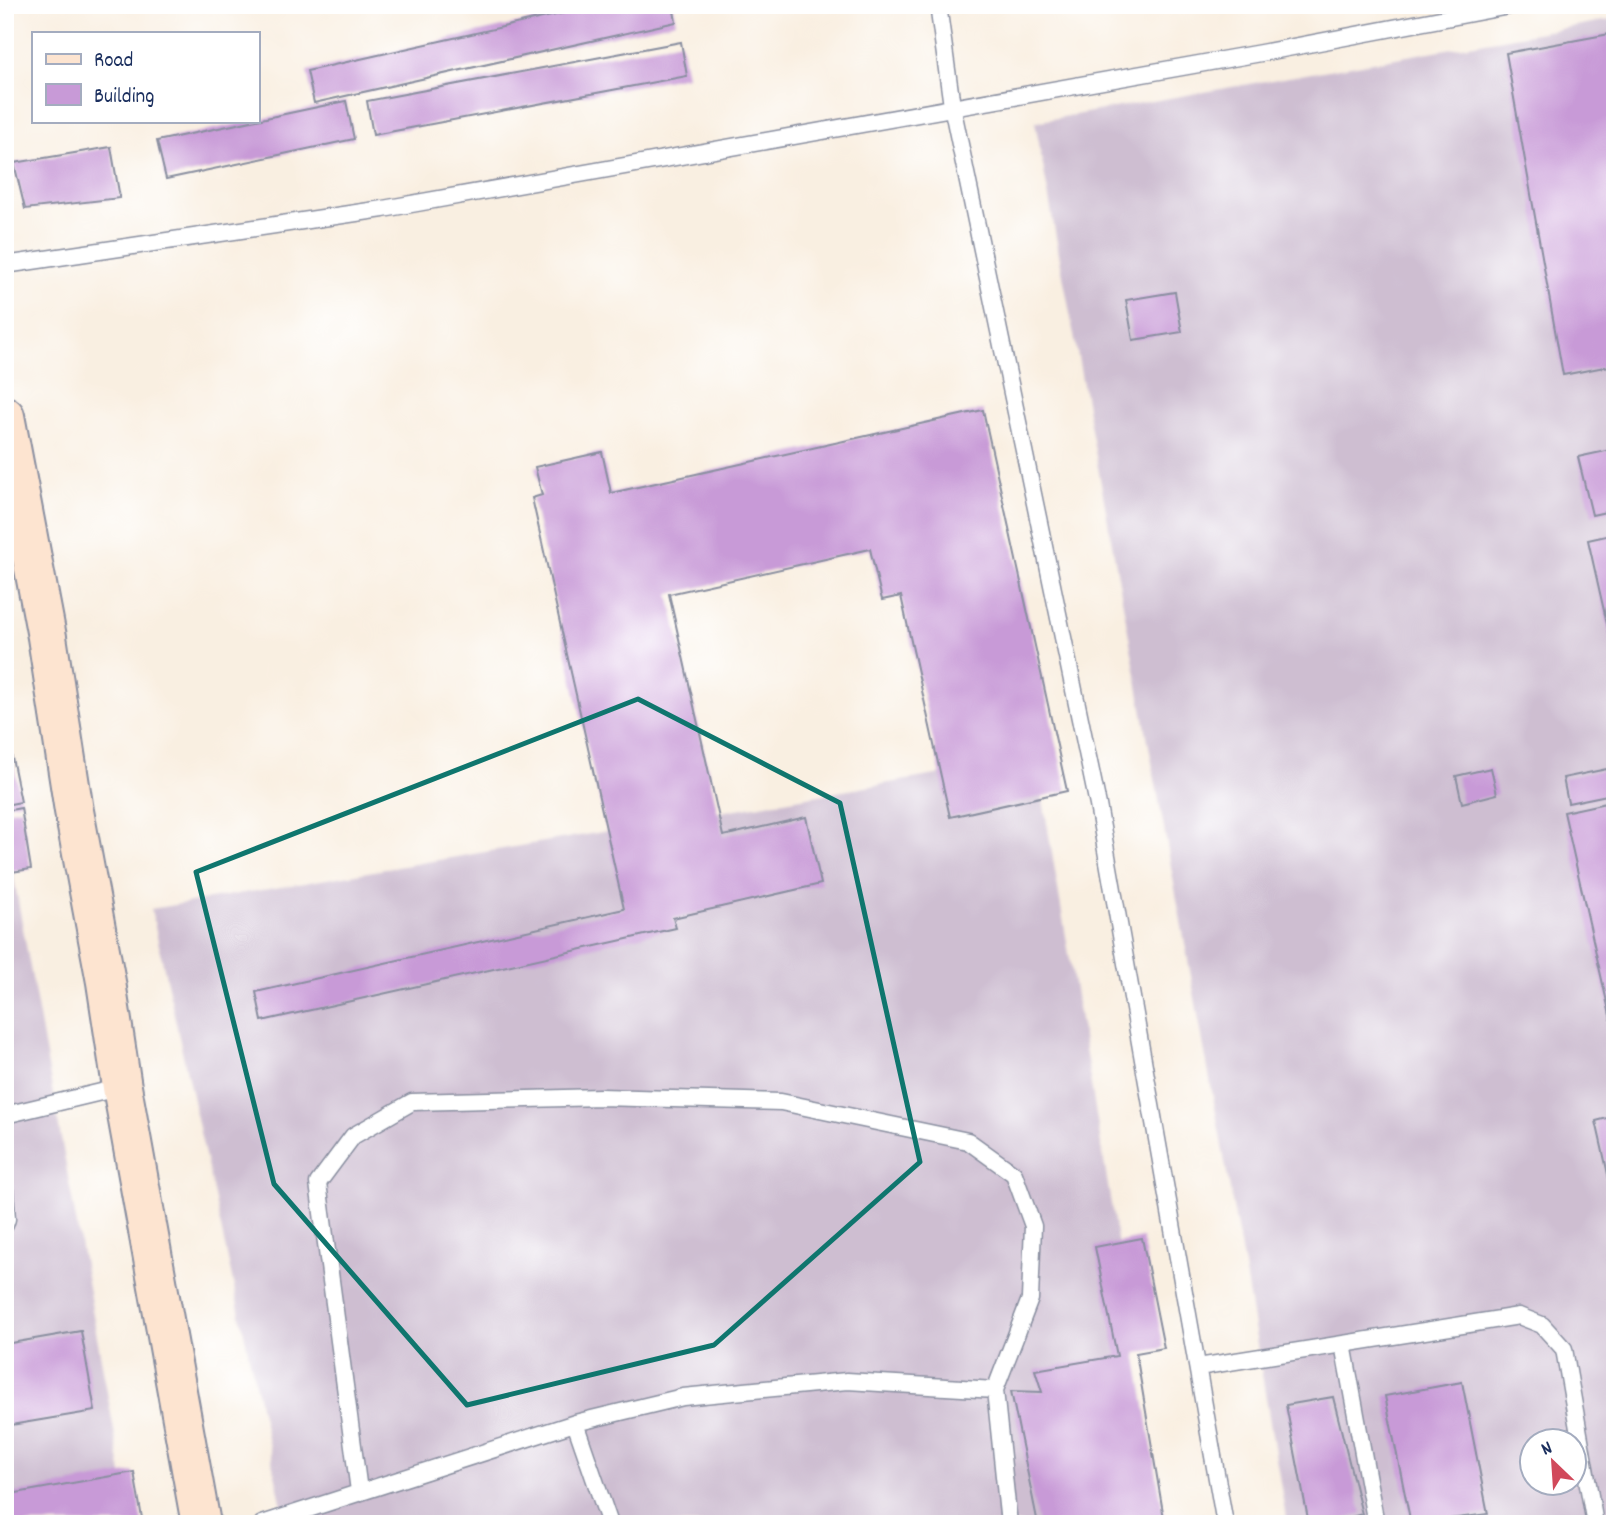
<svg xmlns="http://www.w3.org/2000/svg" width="1620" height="1529" font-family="Dekko,sans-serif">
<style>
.industrial{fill:#cebed1;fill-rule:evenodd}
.building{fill:#c89ad7}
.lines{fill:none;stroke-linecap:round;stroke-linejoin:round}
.lane-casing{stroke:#8a8fa0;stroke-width:19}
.secondary-casing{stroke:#8a8fa0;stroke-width:42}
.lane{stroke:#fff;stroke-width:16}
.secondary{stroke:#fde4d0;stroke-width:38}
.marked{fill:none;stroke:#0f766e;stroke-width:5;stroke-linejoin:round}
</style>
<rect width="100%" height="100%" fill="#fff"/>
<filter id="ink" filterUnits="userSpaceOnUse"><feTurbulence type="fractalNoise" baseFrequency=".0143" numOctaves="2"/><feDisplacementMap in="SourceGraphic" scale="14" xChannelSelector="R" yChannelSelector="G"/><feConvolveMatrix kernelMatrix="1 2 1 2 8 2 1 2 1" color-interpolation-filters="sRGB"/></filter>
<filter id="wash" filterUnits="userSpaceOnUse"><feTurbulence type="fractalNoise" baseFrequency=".00686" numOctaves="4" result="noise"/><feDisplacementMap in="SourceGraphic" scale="28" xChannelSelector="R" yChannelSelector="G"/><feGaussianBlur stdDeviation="1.57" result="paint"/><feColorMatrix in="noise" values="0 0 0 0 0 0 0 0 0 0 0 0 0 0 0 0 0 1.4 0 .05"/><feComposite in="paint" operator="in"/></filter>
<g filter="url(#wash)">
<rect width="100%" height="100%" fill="#f9efe1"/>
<!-- industrial -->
<path class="industrial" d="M1615,19v1505h-328l-44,-263 -208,-1139zM1532,1442h42v42h-42z
M1036,758l129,766h-879l-135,-615z
M5,829l126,695h-126z"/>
<g id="blocks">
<!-- building -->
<path class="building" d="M600,5h73l3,17 -362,81 -7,-32z
M1615,33v332l-52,10 -57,-322z
M681,42l6,34 -314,59 -6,-34z
M346,101l8,38 -188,40 -9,-38z
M111,147l9,51 -95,11 -11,-46z
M1175,292l7,40 -49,8 -7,-40z
M983,410l84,381 -117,26 -49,-221 -19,4 -12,-51 -201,45 54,242 83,-19 15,67 -148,34 3,10 -414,93 -6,-29 368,-83 -92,-411 10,-3 -7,-28 67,-15 9,41z
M1615,449v61l-23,5 -14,-58z
M1615,534v121h-1l-26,-115z
M5,723l16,79 -16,3z
M1491,768l6,26 -35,9 -6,-27z
M1607,769l5,25 -44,9 -5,-25z
M1615,801v232h-1l-50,-221z
M21,808l10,61 -26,4v-62z
M1615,1116v85h-1l-18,-80z
M1142,1238l22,110 -28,5 29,171h-127l-27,-133 31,1 -7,-22 82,-14 -22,-109z
M81,1331l14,80 -90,15v-82z
M1462,1382l26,132 -77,10 -26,-128z
M1333,1397l29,117 -34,10h-19l-23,-119z
M134,1472l9,52h-138v-29z"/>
</g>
</g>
<g filter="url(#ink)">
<use href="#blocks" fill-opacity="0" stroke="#8a8fa0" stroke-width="2"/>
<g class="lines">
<!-- lane casing -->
<g class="lane-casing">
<path id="lane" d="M938,5l14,101 146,699 127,719
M5,265l378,-56 878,-156 253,-48
M5,1115l117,-28
M5,1191l2,28 -2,6
M1343,1344l33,180
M1198,1367l321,-51 23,9 22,24 31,175
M575,1423l35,101
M359,1491l-41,-308 35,-47 59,-34 189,-5 180,5 187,39 46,33 19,52 -3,73 -35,91 14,134
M262,1524l313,-101 108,-26 164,-16 148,9"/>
</g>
<!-- secondary casing -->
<g class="secondary-casing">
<path id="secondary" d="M5,416l42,221 27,174 32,171 16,105 79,437"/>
</g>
<!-- lane -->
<use href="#lane" class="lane"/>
<!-- secondary -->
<use href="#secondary" class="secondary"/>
</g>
</g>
<!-- marked area -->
<path class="marked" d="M638,699l202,104 80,359 -206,183 -247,60 -193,-221 -78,-312z"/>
<!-- margin -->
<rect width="1620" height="1529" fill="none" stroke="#fff" stroke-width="28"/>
<!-- legend -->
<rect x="32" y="32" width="228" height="91" fill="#ffffff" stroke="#a4acbf" stroke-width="2"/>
<rect x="46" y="54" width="35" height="10" fill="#fde4d0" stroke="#a4acbf" stroke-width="2"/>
<text x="94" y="66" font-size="21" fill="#1b2f5e">Road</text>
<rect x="46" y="84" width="35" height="21" fill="#c89ad7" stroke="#a4acbf" stroke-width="2"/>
<text x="94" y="102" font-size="21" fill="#1b2f5e">Building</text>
<!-- north arrow -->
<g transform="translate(1553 1462) rotate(335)"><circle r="33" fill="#ffffff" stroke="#a4acbf" stroke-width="2"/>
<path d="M0-5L12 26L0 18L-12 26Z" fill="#d1495b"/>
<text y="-10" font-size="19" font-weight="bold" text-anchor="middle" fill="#1b2f5e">N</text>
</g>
</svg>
